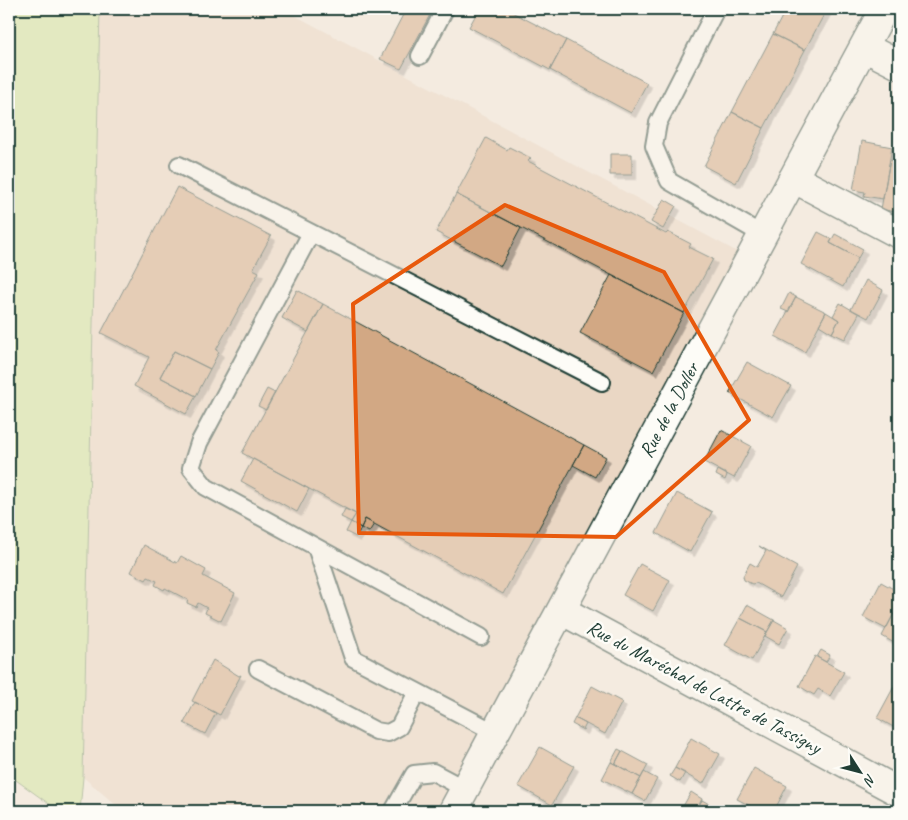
<svg xmlns="http://www.w3.org/2000/svg" width="908" height="820" font-family="Caveat,sans-serif">
<style>
.built{fill:#ead7c4}
.green{fill:#cee79c;stroke:#769268}
.building{fill:#d2a884;stroke:#1f3d34;filter:url(#shadow)}
.lines{fill:none;stroke-linecap:round;stroke-linejoin:round}
.service-casing{stroke:#1f3d34;stroke-width:20}
.minor-casing{stroke:#1f3d34;stroke-width:31}
.service{stroke:#fdfcf7;stroke-width:16}
.minor{stroke:#fdfcf7;stroke-width:28}
.marked{fill:none;stroke:#e8590c;stroke-width:4;stroke-linejoin:round}
.labels{text-anchor:middle;dominant-baseline:central;stroke-width:5;stroke-linejoin:round;paint-order:stroke}
.street-label{font-size:20px;fill:#1f3d34;stroke:#fdfcf7}
</style>
<defs>
<filter id="shadow"><feDropShadow dx="4.5" dy="4.5" stdDeviation="0" flood-color="#0004"/></filter>
</defs>
<rect width="100%" height="100%" fill="#f4ebe0"/>
<filter id="ink" filterUnits="userSpaceOnUse"><feTurbulence type="fractalNoise" baseFrequency=".02" numOctaves="2"/><feDisplacementMap in="SourceGraphic" scale="10" xChannelSelector="R" yChannelSelector="G"/><feConvolveMatrix kernelMatrix="1 2 1 2 8 2 1 2 1" color-interpolation-filters="sRGB"/></filter>
<g filter="url(#ink)">
<!-- built -->
<path class="built" d="M102,9h181l462,247 -301,555h-321l-40,-34 16,-761z"/>
<!-- green -->
<path class="green" d="M9,9h91l-17,768 -3,34h-21l-50,-36z"/>
<!-- building -->
<path class="building" d="M406,9h27l-32,60 -21,-10z
M479,9h27l60,31 -16,30 -81,-43z
M786,9h41l-22,41 -32,-16z
M773,34l32,16 -41,78 -32,-16z
M566,40l81,43 -16,30 -81,-43z
M732,112l32,16 -28,55 -32,-17z
M486,138l21,12 2,-3 22,11 -3,3 138,73 2,-2 23,12 -2,3 24,12 -29,54 -228,-119z
M862,141l30,6 -9,52 -19,-3 1,-4 -12,-2z
M610,154h22v21h-22z
M890,160l9,1v52l-18,-4z
M177,187l94,49 -18,33 6,3 -43,78 3,2 -9,17 -36,-18 -14,26 36,19 -10,18 -52,-28 15,-29 -48,-24z
M456,194l65,34 -20,38 -65,-34z
M664,199l12,7 -13,23 -12,-7z
M818,232l14,7 -2,4 28,15 -15,29 -42,-23z
M835,234l28,15 -5,9 -28,-15z
M611,275l73,38 -31,58 -73,-38z
M866,280l17,10 -15,28 -17,-9z
M297,290l26,14 -15,28 -26,-14z
M789,293l7,4 -8,15 -7,-3z
M796,297l30,15 -21,40 -30,-16z
M840,303l19,11 -14,25 -13,-6 7,-13 -6,-4z
M323,304l261,141 -81,149 -138,-75 -4,9 -10,-6 5,-8 -114,-61z
M826,312l13,8 -7,13 -13,-8z
M174,351l36,18 -14,27 -36,-19z
M747,362l44,24 -18,31 -44,-24z
M267,389l8,4 -9,17 -8,-4z
M721,430l30,16 -17,32 -30,-16z
M584,445l22,12 -11,20 -22,-12z
M253,459l56,30 -12,23 -56,-31z
M718,470l9,5 -2,5 -9,-5z
M677,493l35,19 -22,40 -34,-19z
M345,509l11,5 -5,8 -10,-5z
M365,519l9,5 -5,8 -8,-4z
M351,522l10,6 -5,9 -10,-5z
M144,545l33,18 4,-7 25,14 -3,6 32,17 -14,28 -16,-8 2,-5 -9,-5 -2,4 -9,-4 1,-3 -23,-12 -1,2 -9,-5 2,-4 -9,-4 -2,3 -15,-8z
M759,546l38,21 -16,30 -25,-14 -4,1 -8,-4 -1,-4 7,-13 7,4 9,-16z
M640,564l30,16 -17,31 -30,-16z
M881,582l18,10v12l-13,25 -23,-12z
M899,604v29l-5,10 -12,-7z
M747,605l27,15 -7,12 -27,-14z
M740,618l27,14 -15,28 -27,-15z
M774,620l14,8 -9,16 -14,-8z
M821,650l9,5 -4,7 -9,-5z
M815,656l29,16 -14,24 -12,-7 -4,6 -15,-9z
M213,660l26,16 2,-1 -21,40 -28,-14z
M897,681l2,1v48l-22,-12z
M592,686l30,16 -17,32 -30,-16z
M195,702l21,11 -11,21 -21,-11z
M575,718l11,6 -3,6 -11,-6z
M691,738l29,16 -17,30 -28,-16z
M540,747l34,19 -22,39 -34,-19z
M618,749l4,2 -7,13 -4,-2z
M622,751l26,14 -7,13 -26,-14z
M611,762l30,16 -9,16 -30,-15z
M675,768l10,5 -5,9 -10,-6z
M754,768l33,18 -13,25h-14l-23,-12z
M644,772l13,7 -12,22 -13,-7z
M691,792l11,7 -6,12h-12l-3,-1z
M702,800l9,5 -4,6h-11z"/>
<g class="lines">
<!-- service casing -->
<g class="service-casing">
<path id="service" d="M716,9l-58,114 -4,23 15,35 94,54
M420,56l25,-47
M179,165l423,217
M311,233l-112,210 -8,25 15,19 275,150
M316,547l37,111 143,75
M258,669l118,62 12,2 11,-6 18,-35
M393,811l21,-37 19,-2 32,17"/>
</g>
<!-- minor casing -->
<g class="minor-casing">
<path id="minor" d="M864,47l35,18
M793,178l106,56
M561,610l338,182
M453,811l431,-802"/>
</g>
<!-- service -->
<use href="#service" class="service"/>
<!-- minor -->
<use href="#minor" class="minor"/>
</g>
</g>
<!-- marked area -->
<path d="M0 0H908V820H0ZM505,205l159,67 85,148 -133,117 -257,-4 -6,-229z" fill="#f4ebe0" fill-opacity=".55" fill-rule="evenodd"/>
<path class="marked" d="M505,205l159,67 85,148 -133,117 -257,-4 -6,-229z"/>
<g class="labels">
<!-- street labels -->
<g class="street-label">
<text transform="translate(669 410) rotate(-62)">Rue de la Doller</text>
<text transform="translate(704 687) rotate(28)">Rue du Maréchal de Lattre de Tassigny</text>
</g>
</g>
<!-- margin -->
<rect width="908" height="820" fill="none" stroke="#fdfcf7" stroke-width="30"/>
<rect x="15" y="15" width="878" height="790" fill="none" stroke="#1f3d34" stroke-width="2" filter="url(#ink)"/>
<!-- north arrow -->
<g transform="translate(860 772) rotate(126)" stroke="#fdfcf7" stroke-width="4" paint-order="stroke">
<path d="M0-4L9 19L0 12L-9 19Z" fill="#1f3d34"/>
<text y="-8" font-size="14" font-weight="bold" text-anchor="middle" fill="#1f3d34">N</text>
</g>
</svg>
